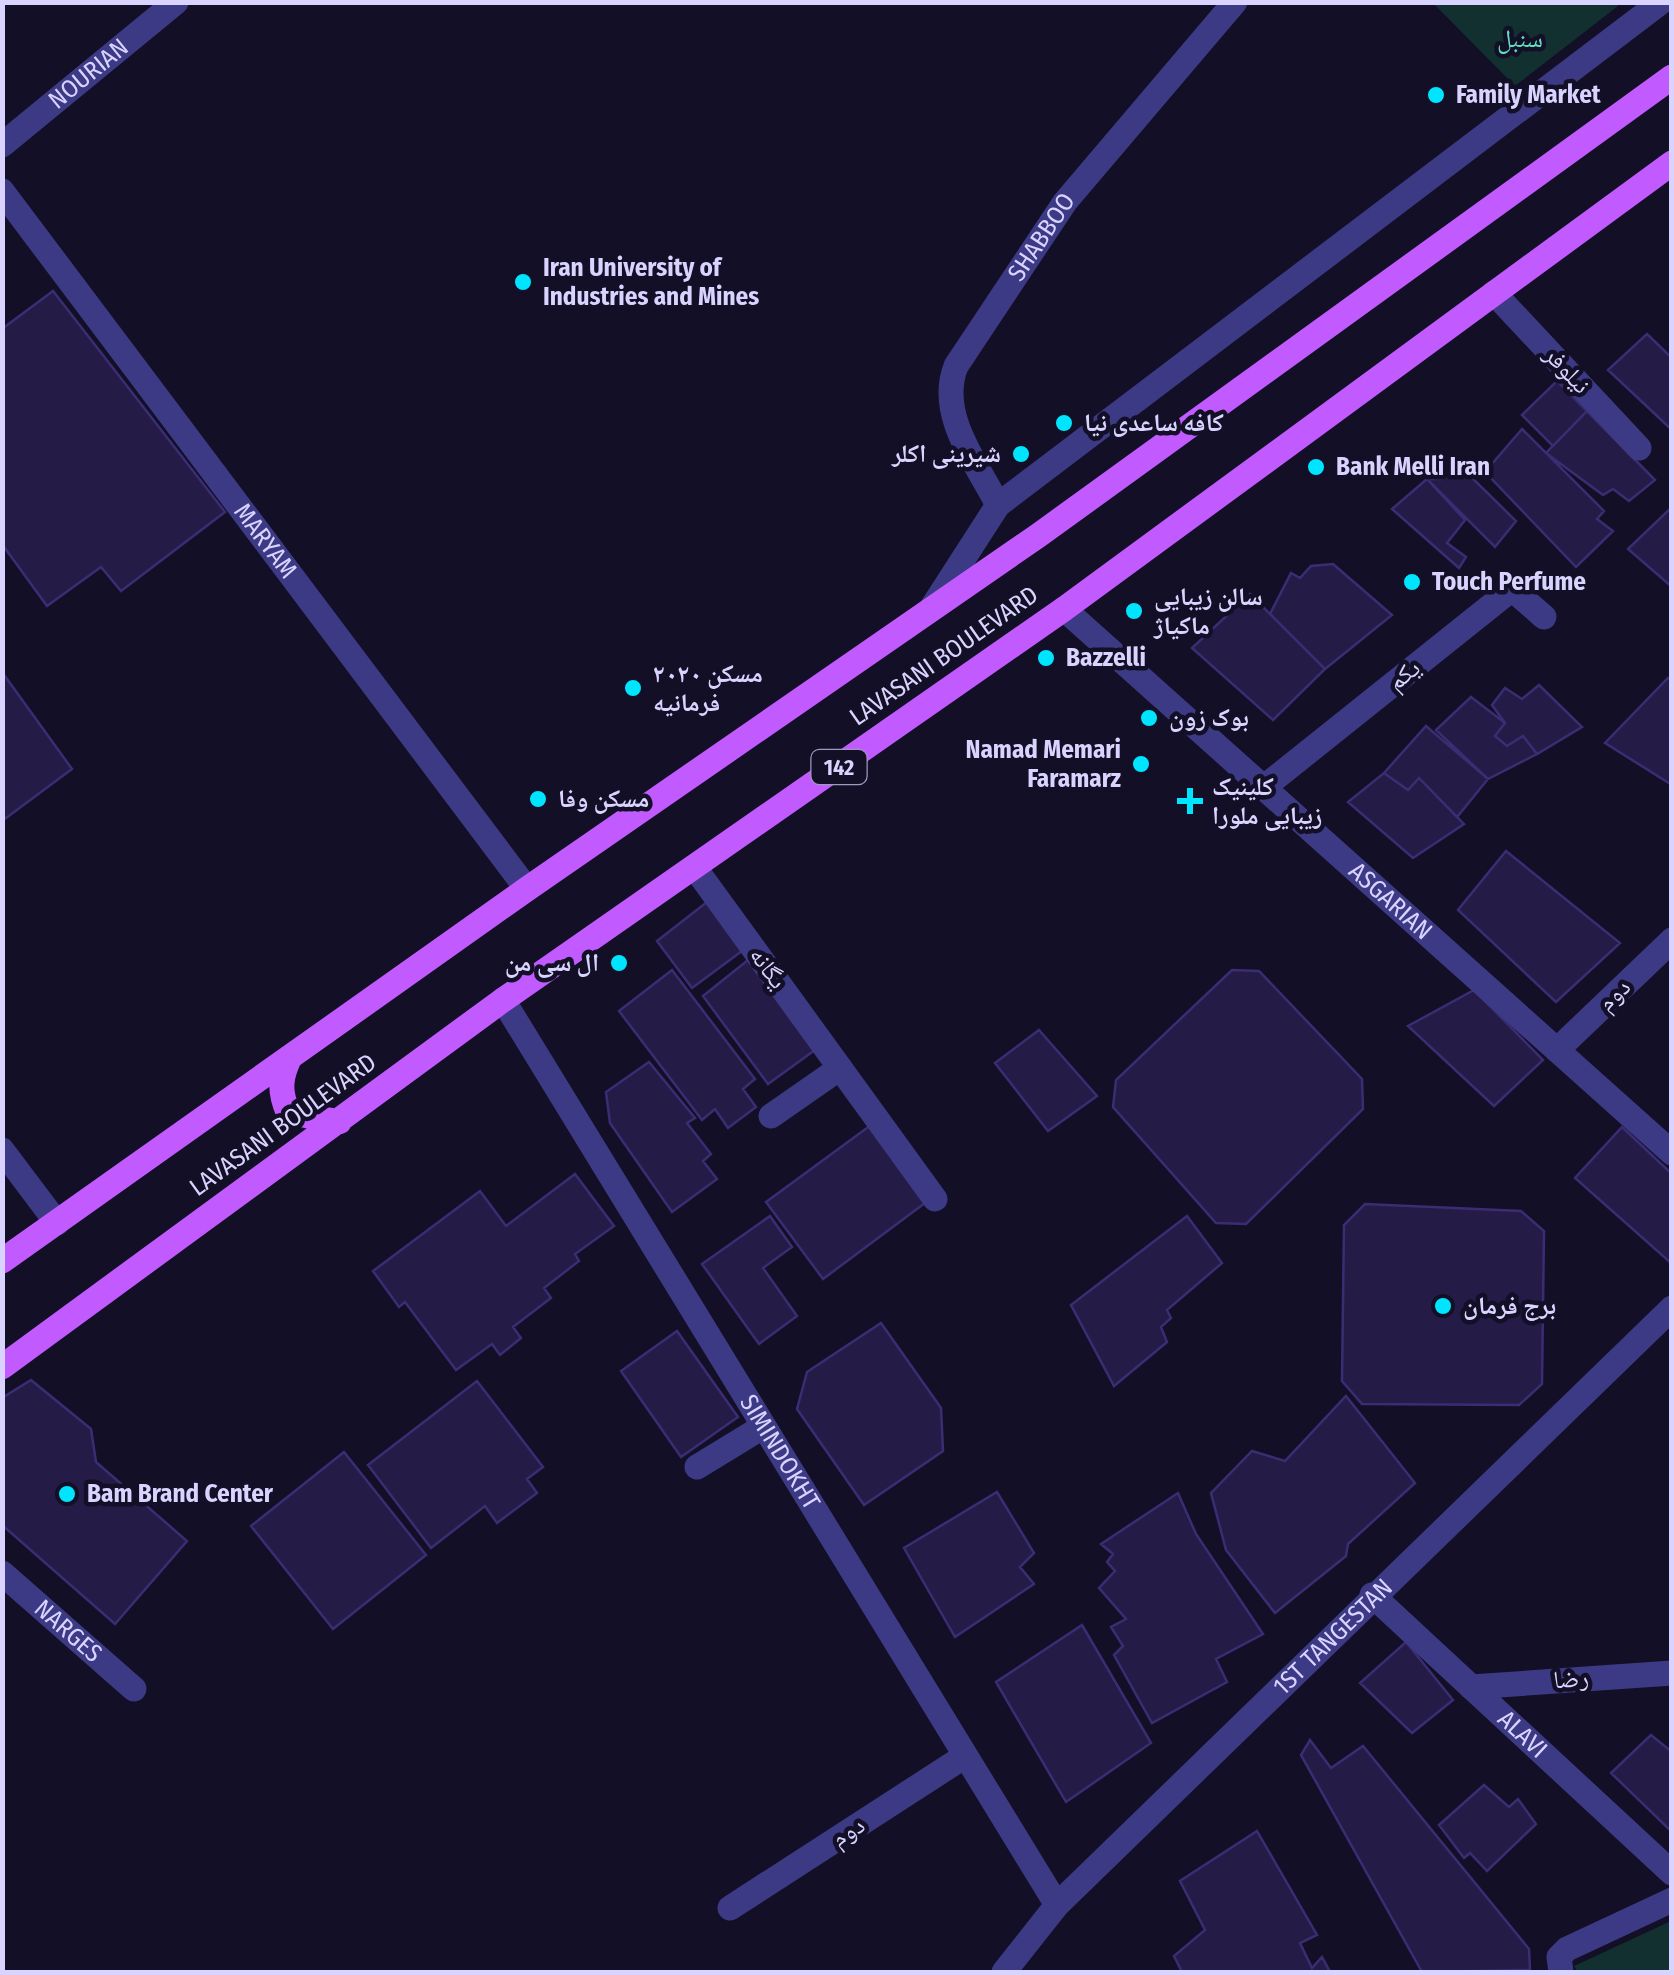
<svg xmlns="http://www.w3.org/2000/svg" width="1674" height="1975" font-family="'Fira Sans Condensed','Noto Naskh Arabic',sans-serif">
<style>
.green{fill:#12302f}
.building{fill:#241b47;stroke:#3b2d73;stroke-width:2.5}
.lines{fill:none;stroke-linecap:round;stroke-linejoin:round}
.minor{stroke:#3d3a85;stroke-width:25}
.major{stroke:#c25bff;stroke-width:25}
.poi-dot{fill:#00e5ff;stroke:#130f26;stroke-width:4}
.labels{text-anchor:middle;dominant-baseline:central;stroke-width:9;stroke-linejoin:round;paint-order:stroke}
.shield{fill:#130f26;stroke:#9e99be;stroke-width:2.5}
.shield-label{font-size:22px;font-weight:bold;fill:#d9d4ff}
.park-label{font-size:25px;fill:#5fe0c0;stroke:#130f26}
.street-label{font-size:25px;fill:#d9d4ff;stroke:#130f26}
.poi-label{font-size:25px;font-weight:bold;fill:#d9d4ff;stroke:#130f26;text-anchor:start}
</style>
<rect width="100%" height="100%" fill="#130f26"/>
<!-- green -->
<path class="green" d="M1615,2l3,4 -103,80 -82,-83z
M1671,1921v51h-93l-4,-6z"/>
<!-- building -->
<path class="building" d="M53,291l172,221 -104,79 -20,-24 -54,39 -45,-62v-215z
M1647,334l25,24v72l-64,-60z
M1557,381l30,30 -34,35 -31,-31z
M1587,411l68,69 -26,21 -16,-12 -10,6 -57,-42z
M1522,429l82,82 -7,8 16,12 -37,36 -91,-95z
M1463,469l53,52 -21,26 -68,-68h15z
M1427,479l38,41 -18,23 19,14 -7,11 -67,-59z
M1672,507v80l-44,-38z
M1333,564l59,51 -67,54 -55,-55 21,-41 9,5 11,-12z
M1250,594l75,75 -52,51 -81,-72z
M2,672l70,97 -70,52z
M1668,678l4,3v104l-67,-42z
M1539,685l43,42 -45,27 -14,-18 -16,10 -12,-10 10,-13 -13,-18 13,-17 17,11z
M1471,697l34,26 -10,13 12,10 16,-10 14,18 -49,25 -52,-49z
M1426,726l62,53 -31,38 -38,-39 -11,12 -24,-17z
M1384,773l24,17 11,-12 45,46 -51,34 -65,-56z
M1506,851l114,92 -64,59 -98,-92z
M707,902l35,49 -50,37 -35,-47z
M748,960l67,90 -47,34 -65,-88z
M672,970l83,109 -12,10 13,18 -28,21 -13,-19 -13,11 -83,-109z
M1232,970l27,1 103,108 1,30 -117,115 -30,-1 -103,-116 3,-27z
M1474,990l69,70 -49,46 -86,-80z
M1039,1030l58,66 -49,35 -53,-68z
M649,1062l46,56 -8,5 24,31 -8,7 14,18 -45,33 -62,-89 -4,-31z
M871,1125l54,78 -102,76 -57,-77z
M1622,1127l50,47v90l-97,-86z
M575,1174l39,52 -39,28 4,7 -35,27 7,10 -38,29 8,11 -21,17 -8,-11 -36,26 -51,-68 -6,5 -26,-36 107,-80 26,35z
M1365,1204l156,7 23,20 -2,153 -23,21 -157,-1 -20,-23 2,-156z
M770,1216l22,31 -29,21 34,48 -38,28 -57,-80z
M1187,1216l35,47 -55,47 4,8 -10,9 6,15 -53,44 -43,-81z
M881,1323l60,85 2,43 -79,54 -67,-96 10,-37z
M677,1331l61,86 -57,40 -60,-86z
M31,1380l60,49 5,33 91,79 -72,83 -113,-99v-127z
M477,1381l66,86 -16,12 10,14 -40,30 -12,-17 -54,42 -63,-83z
M1346,1396l69,87 -67,61 -2,12 -71,57 -49,-63 -15,-57 41,-42 33,10z
M344,1452l82,103 -93,74 -82,-103z
M997,1492l37,61 -14,14 14,17 -79,53 -51,-89z
M1178,1493l18,41 67,100 -47,25 11,23 -75,41 -38,-68 9,-9 -12,-19 15,-8 -27,-31 16,-17 -8,-9 6,-8 -12,-10z
M1082,1625l69,118 -85,59 -70,-120z
M1406,1642l47,58 -41,33 -52,-50z
M1651,1735l21,17v80l-61,-59z
M1310,1740l21,28 32,-22 166,203 1,21 -108,2 -121,-217z
M1484,1785l25,22 9,-8 18,25 -49,47 -17,-18 -6,5 -25,-33z
M1257,1831l60,104 -17,8 12,25 10,-11 8,15h-148l-8,-16 31,-26 -25,-49z"/>
<g class="lines">
<!-- minor -->
<g class="minor">
<path id="s1" d="M2,145l174,-143"/>
<path id="s2" d="M2,191l525,698"/>
<path d="M1494,293l145,155"/>
<path id="s3" d="M998,505c-22,-43 -61,-91 -42,-139l109,-164 170,-200"/>
<path d="M931,609l67,-104 663,-503"/>
<path id="s4" d="M1064,609l608,544"/>
<path d="M1263,788l249,-199 32,28"/>
<path d="M695,868l240,331"/>
<path id="s5" d="M503,1000l554,905"/>
<path d="M1557,1050l115,-110"/>
<path d="M771,1116l69,-48"/>
<path d="M2,1150l55,73"/>
<path d="M697,1467l64,-39"/>
<path id="s6" d="M2,1573l132,116"/>
<path id="s7" d="M1372,1595l300,278"/>
<path d="M1471,1687l201,-14"/>
<path d="M730,1908l235,-152"/>
<path id="s8" d="M1004,1972l53,-67 615,-597"/>
<path d="M1561,1972l-2,-15 8,-8 105,-49"/>
</g>
<!-- major -->
<path class="major" d="M290,1057c-10,21 -11,34 -2,55l51,10
M2,1261l525,-372 512,-354 633,-458
M2,1367l501,-367 561,-391 608,-446"/>
</g>
<!-- markers -->
<g class="poi-dot">
<circle cx="1436" cy="95" r="10"/>
<circle cx="523" cy="282" r="10"/>
<circle cx="1064" cy="423" r="10"/>
<circle cx="1021" cy="454" r="10"/>
<circle cx="1316" cy="467" r="10"/>
<circle cx="1412" cy="582" r="10"/>
<circle cx="1134" cy="611" r="10"/>
<circle cx="1046" cy="658" r="10"/>
<circle cx="633" cy="688" r="10"/>
<circle cx="1149" cy="718" r="10"/>
<circle cx="1141" cy="764" r="10"/>
<circle cx="538" cy="799" r="10"/>
<path d="M1185 786h10v10h10v10h-10v10h-10v-10h-10v-10h10z"/>
<circle cx="619" cy="963" r="10"/>
<circle cx="1443" cy="1306" r="10"/>
<circle cx="67" cy="1494" r="10"/>
</g>
<g class="labels">
<!-- shield labels -->
<rect class="shield" x="811.5" y="750" width="55" height="34" rx="8"/>
<g class="shield-label">
<text x="839" y="767">142</text>
</g>
<!-- park labels -->
<g class="park-label">
<text x="1520" y="39">سنبل</text>
</g>
<!-- street labels -->
<g class="street-label">
<text stroke="none"><textPath href="#s1" startOffset="112">NOURIAN</textPath></text>
<text stroke="none"><textPath href="#s3" startOffset="305">SHABBOO</textPath></text>
<text transform="translate(1567 370) rotate(47)">نیلوفر</text>
<text stroke="none"><textPath href="#s2" startOffset="438">MARYAM</textPath></text>
<text transform="translate(944 656) rotate(-35)">LAVASANI BOULEVARD</text>
<text transform="translate(1404 675) rotate(-39)">یکم</text>
<text stroke="none"><textPath href="#s4" startOffset="438">ASGARIAN</textPath></text>
<text transform="translate(768 968) rotate(54)">یگانه</text>
<text transform="translate(1614 995) rotate(-44)">دوم</text>
<text transform="translate(283 1125) rotate(-36)">LAVASANI BOULEVARD</text>
<text stroke="none"><textPath href="#s5" startOffset="530">SIMINDOKHT</textPath></text>
<text stroke="none"><textPath href="#s6" startOffset="88">NARGES</textPath></text>
<text stroke="none"><textPath href="#s8" startOffset="470">1ST TANGESTAN</textPath></text>
<text transform="translate(1571 1679) rotate(-5)">رضا</text>
<text stroke="none"><textPath href="#s7" startOffset="205">ALAVI</textPath></text>
<text transform="translate(848 1832) rotate(-33)">دوم</text>
</g>
<!-- poi labels -->
<g class="poi-label">
<text x="1456" y="95">Family Market</text>
<text x="543" y="268">Iran University of<tspan x="543" dy="29">Industries and Mines</tspan></text>
<text x="1084" y="423">کافه ساعدی نیا</text>
<text x="1001" y="454" text-anchor="end">شیرینی اکلر</text>
<text x="1336" y="467">Bank Melli Iran</text>
<text x="1432" y="582">Touch Perfume</text>
<text x="1154" y="597">سالن زیبایی<tspan x="1154" dy="29">ماکیاژ</tspan></text>
<text x="1066" y="658">Bazzelli</text>
<text x="653" y="674">مسکن ۲۰۲۰<tspan x="653" dy="29">فرمانیه</tspan></text>
<text x="1169" y="718">بوک زون</text>
<text x="1121" y="750" text-anchor="end">Namad Memari<tspan x="1121" dy="29">Faramarz</tspan></text>
<text x="1212" y="787">کلینیک<tspan x="1212" dy="29">زیبایی ملورا</tspan></text>
<text x="558" y="799">مسکن وفا</text>
<text x="599" y="963" text-anchor="end">ال سی من</text>
<text x="1463" y="1306">برج فرمان</text>
<text x="87" y="1494">Bam Brand Center</text>
</g>
</g>
<!-- border -->
<rect width="1674" height="1975" fill="none" stroke="#d9d4ff" stroke-width="10"/>
</svg>
